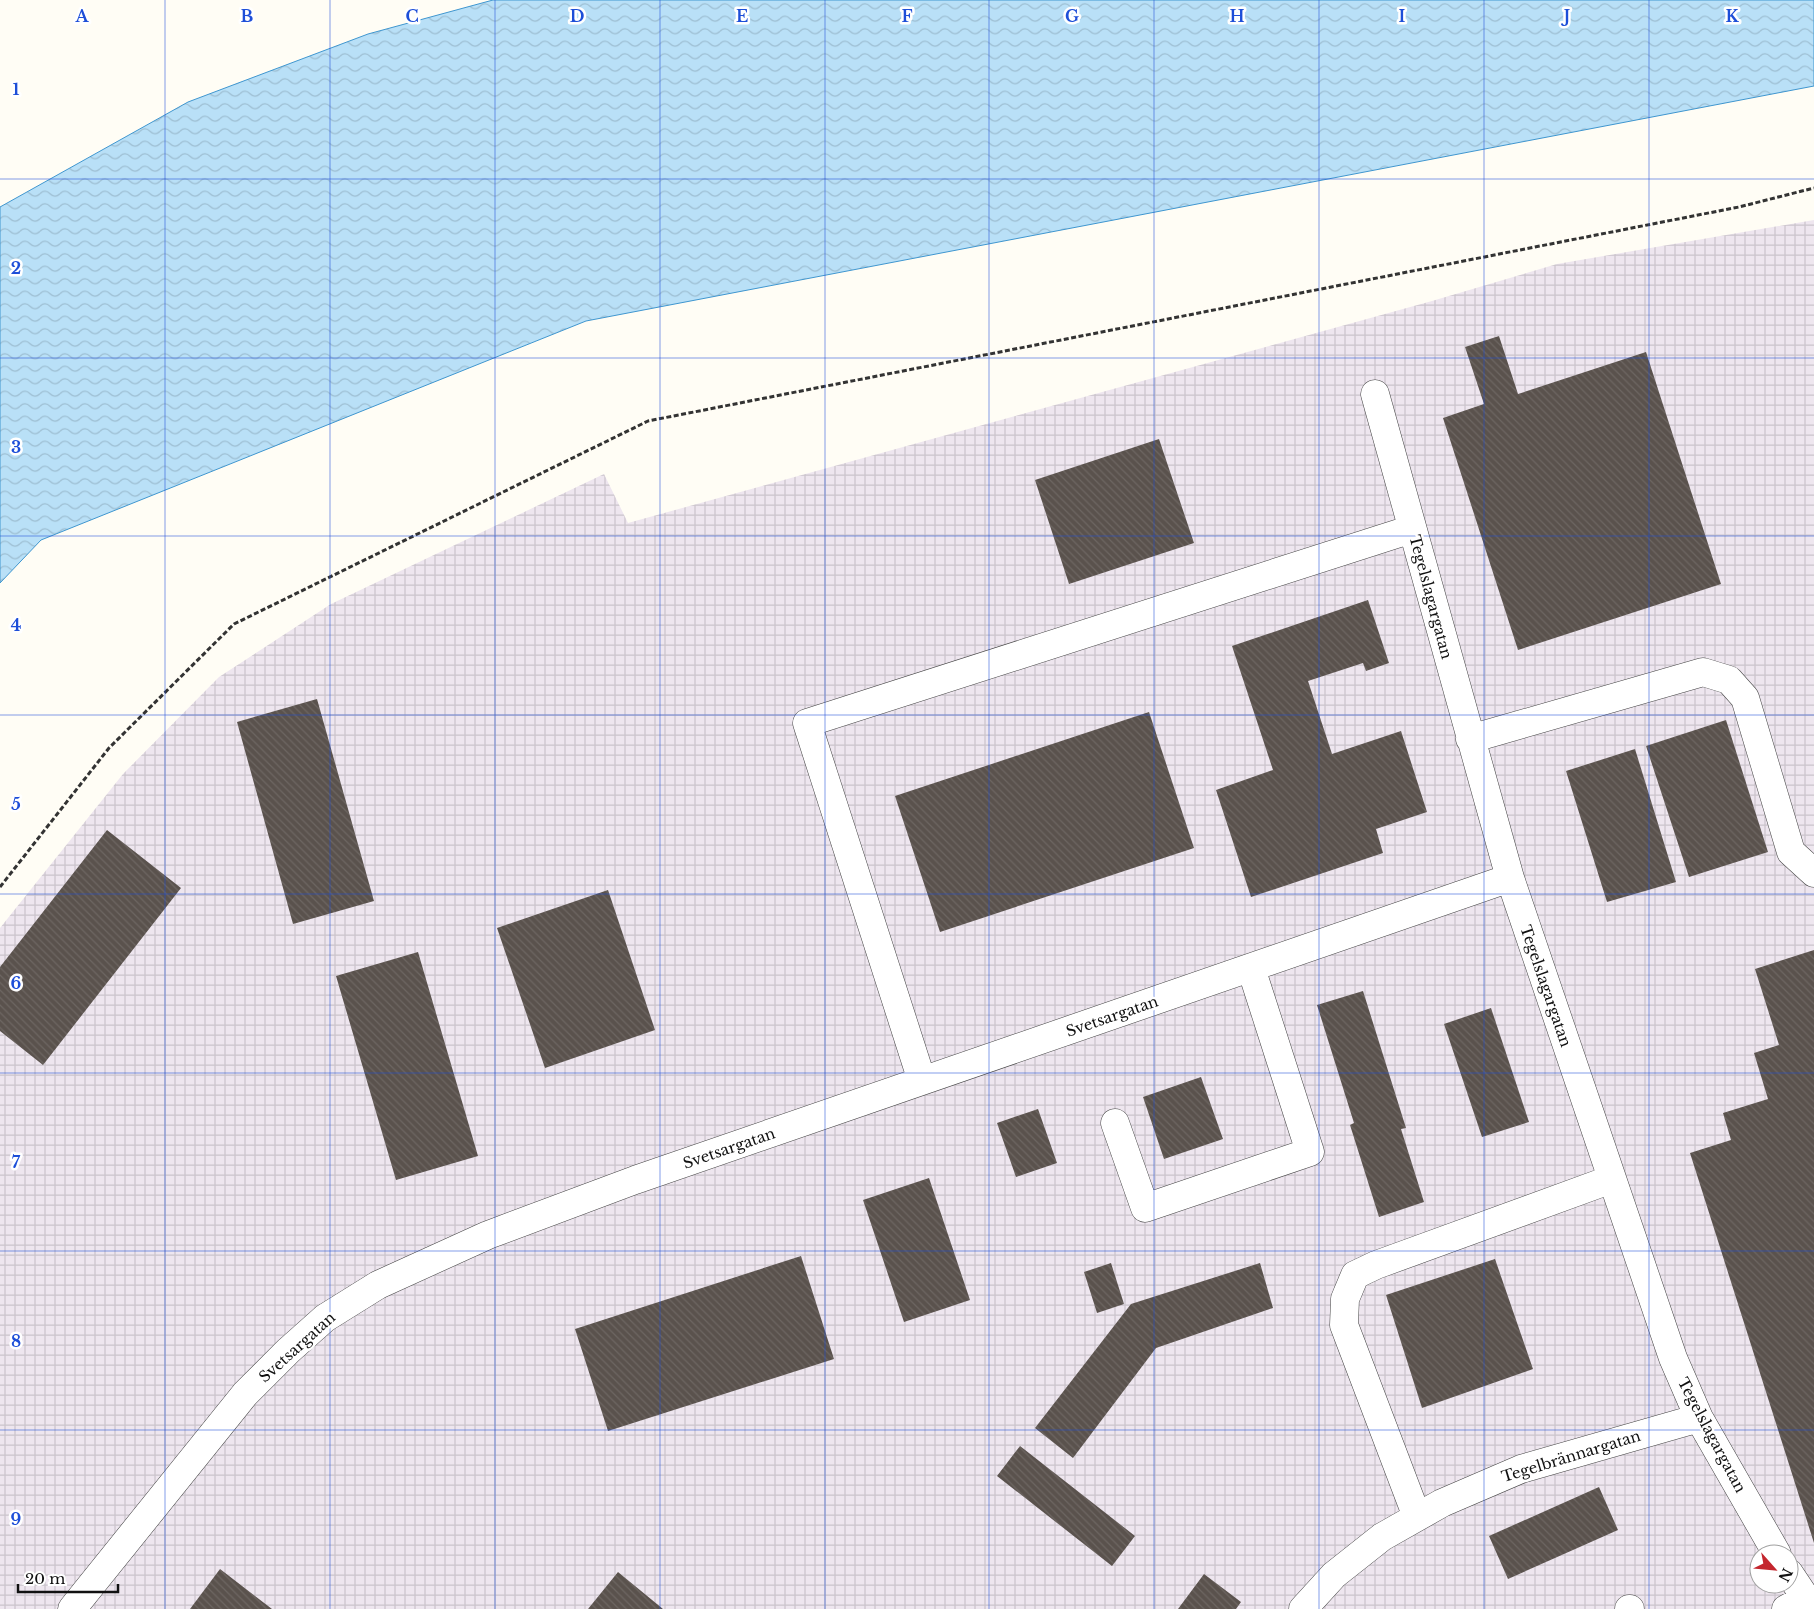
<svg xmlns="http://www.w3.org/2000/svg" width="1814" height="1609" font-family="'Libre Baskerville',serif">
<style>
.industrial{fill:url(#industrial-grid);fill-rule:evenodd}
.water{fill:url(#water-waves);stroke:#3f96cf}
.building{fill:url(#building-back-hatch)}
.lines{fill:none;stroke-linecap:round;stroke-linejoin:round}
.minor-casing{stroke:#444;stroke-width:29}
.path{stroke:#333;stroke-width:3;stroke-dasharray:5 2.5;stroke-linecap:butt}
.minor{stroke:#fff;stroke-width:28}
.grid{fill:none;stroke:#1d4ed8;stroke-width:1;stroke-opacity:0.55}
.labels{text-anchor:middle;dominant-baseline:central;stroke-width:5;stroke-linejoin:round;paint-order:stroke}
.street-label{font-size:15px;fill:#111;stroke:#fff}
.grid-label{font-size:16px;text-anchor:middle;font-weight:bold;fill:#1d4ed8;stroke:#fff;stroke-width:5;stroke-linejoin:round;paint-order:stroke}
</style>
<defs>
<pattern id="industrial-grid" width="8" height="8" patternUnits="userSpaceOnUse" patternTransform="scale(1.25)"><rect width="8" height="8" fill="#eee6ef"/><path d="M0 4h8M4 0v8" fill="none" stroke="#cbc4cc"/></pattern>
<pattern id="water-waves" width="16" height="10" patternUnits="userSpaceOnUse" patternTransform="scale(1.25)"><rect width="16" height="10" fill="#b9e0f7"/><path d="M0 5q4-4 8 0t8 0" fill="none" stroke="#9ebfd3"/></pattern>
<pattern id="building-back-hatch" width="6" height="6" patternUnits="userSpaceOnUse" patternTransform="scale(1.25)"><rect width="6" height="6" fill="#5a524d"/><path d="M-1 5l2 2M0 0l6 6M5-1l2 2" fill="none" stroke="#6d6662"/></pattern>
</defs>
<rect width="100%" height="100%" fill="#fffdf5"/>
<!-- industrial -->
<path class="industrial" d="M1814,220v1389h-1814v-681l123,-154 96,-97 112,-73 273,-130 24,49 804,-222 125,-37zM1759,1554h30v30h-30z"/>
<!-- water -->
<path class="water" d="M493,0h1321v86l-1228,235 -545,219 -41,43v-376l188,-105 180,-68z"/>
<!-- building -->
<path class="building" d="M1499,336l19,58 128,-42 75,232 -203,66 -75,-232 41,-14 -19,-57z
M1159,439l35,104 -125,41 -34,-104z
M1368,600l21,63 -23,8 -3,-8 -55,18 24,73 69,-23 26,81 -51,17 7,24 -132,44 -35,-107 57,-20 -41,-124z
M317,699l57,202 -81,23 -56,-202z
M1149,712l45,136 -254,84 -45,-136z
M1726,720l42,132 -79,25 -43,-131z
M1635,749l41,133 -69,20 -41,-131z
M107,830l74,58 -138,177 -43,-34v-64z
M608,890l47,140 -110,38 -48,-140z
M1814,950v593l-124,-390 41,-13 -8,-27 45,-14 -14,-46 25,-8 -24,-76z
M418,952l60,204 -82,24 -60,-204z
M1363,991l43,137 -5,1 23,73 -45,15 -29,-92 4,-2 -37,-118z
M1491,1008l38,114 -47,15 -38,-113z
M1201,1077l22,62 -59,20 -21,-62z
M1038,1109l19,54 -41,14 -19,-54z
M929,1178l41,122 -66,22 -41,-122z
M801,1256l33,103 -226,72 -33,-102z
M1495,1259l38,110 -111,39 -36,-113z
M1111,1263l13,41 -27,9 -13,-41z
M1260,1263l13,45 -117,40 -83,110 -38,-30 96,-124z
M1020,1446l115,90 -23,30 -115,-90z
M1599,1487l19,43 -110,49 -19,-43z
M220,1569l52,40h-82z
M618,1572l45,37h-75z
M1204,1574l37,28 -5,7h-58z"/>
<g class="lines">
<!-- minor casing -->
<g class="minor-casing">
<path id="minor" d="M1375,394l135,484 163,480 26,60 78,136
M1470,739l233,-67 26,8 16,18 46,154 23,21
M922,1081l-115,-358 605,-194
M1115,1123l30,85 165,-56 -59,-184
M1417,1517l-73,-192 1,-26 10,-24 21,-10 236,-86
M1789,1573l24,36
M72,1609l173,-215 43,-43 37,-33 53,-33 110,-50 147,-55 875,-302
M1303,1609l31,-34 48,-38 60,-34 79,-34 178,-51
M1629,1609h1
M1786,1609l20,-11"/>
</g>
<!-- path -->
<path class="path" d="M0,887l109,-139 125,-124 414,-203 1091,-214 75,-19"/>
<!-- minor -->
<use href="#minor" class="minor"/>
</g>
<!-- grid -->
<path class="grid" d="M165,0v1609M330,0v1609M495,0v1609M660,0v1609M825,0v1609M989,0v1609M1154,0v1609M1319,0v1609M1484,0v1609M1649,0v1609M0,179h1814M0,358h1814M0,536h1814M0,715h1814M0,894h1814M0,1073h1814M0,1251h1814M0,1430h1814"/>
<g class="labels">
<!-- street labels -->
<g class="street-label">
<text transform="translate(1431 597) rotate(75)">Tegelslagargatan</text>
<text transform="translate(1546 986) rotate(71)">Tegelslagargatan</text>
<text transform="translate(1112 1016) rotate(-19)">Svetsargatan</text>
<text transform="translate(729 1148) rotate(-19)">Svetsargatan</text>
<text transform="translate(297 1347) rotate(-42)">Svetsargatan</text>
<text transform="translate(1712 1435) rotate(62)">Tegelslagargatan</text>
<text transform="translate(1571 1456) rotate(-17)">Tegelbrännargatan</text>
</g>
</g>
<g class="grid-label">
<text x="82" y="22">A</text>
<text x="247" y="22">B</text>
<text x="412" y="22">C</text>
<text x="577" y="22">D</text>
<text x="742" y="22">E</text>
<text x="907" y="22">F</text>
<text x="1072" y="22">G</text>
<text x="1237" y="22">H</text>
<text x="1402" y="22">I</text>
<text x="1567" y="22">J</text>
<text x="1732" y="22">K</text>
<text x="16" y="95">1</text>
<text x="16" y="274">2</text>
<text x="16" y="453">3</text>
<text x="16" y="631">4</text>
<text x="16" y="810">5</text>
<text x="16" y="989">6</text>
<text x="16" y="1168">7</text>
<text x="16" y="1347">8</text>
<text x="16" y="1525">9</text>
</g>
<!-- north arrow -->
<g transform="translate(1774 1569) rotate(117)"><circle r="24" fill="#ffffff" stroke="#a0a0a0"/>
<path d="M0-4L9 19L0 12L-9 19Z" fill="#c4262e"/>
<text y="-8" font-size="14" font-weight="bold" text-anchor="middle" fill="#111111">N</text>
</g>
<!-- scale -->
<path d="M18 1584v8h100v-8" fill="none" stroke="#111111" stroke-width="2.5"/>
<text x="25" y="1584" font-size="15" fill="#111111" stroke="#ffffff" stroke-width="4" paint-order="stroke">20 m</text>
</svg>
